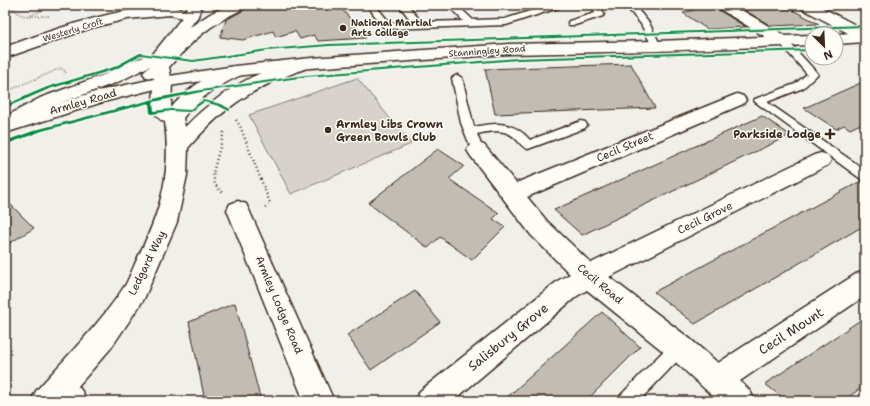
<svg xmlns="http://www.w3.org/2000/svg" width="870" height="406" font-family="'Shantell Sans',sans-serif">
<style>
.green{fill:#d7d2cc;stroke:#897e75}
.building{fill:#c1bcb4;stroke:#3b2a1e}
.lines{fill:none;stroke-linecap:round;stroke-linejoin:round}
.service-casing{stroke:#3b2a1e;stroke-width:3}
.minor-casing{stroke:#3b2a1e;stroke-width:3}
.tertiary-casing{stroke:#3b2a1e;stroke-width:3}
.primary-casing{stroke:#3b2a1e;stroke-width:3}
.path-far1{stroke:#3b2a1e;stroke-width:2;stroke-dasharray:0.5 2;stroke-linecap:butt}
.path{stroke:#3b2a1e;stroke-width:2.5;stroke-dasharray:1 3;stroke-linecap:butt}
.service{fill:#fdfcf7;fill-rule:evenodd}
.minor{fill:#fdfcf7;fill-rule:evenodd}
.tertiary{fill:#fdfcf7;fill-rule:evenodd}
.primary{fill:#fdfcf7;fill-rule:evenodd}
.cycleway-casing{stroke:#fdfcf7;stroke-width:3}
.cycleway{fill:#00873e;fill-rule:evenodd}
.poi-dot{fill:#3b2a1e;stroke:#fdfcf7;stroke-width:1.5}
.labels{text-anchor:middle;dominant-baseline:central;stroke-width:3;stroke-linejoin:round;paint-order:stroke}
.far-poi-label{font-size:9px;font-weight:bold;fill:#3b2a1e;stroke:#fdfcf7;text-anchor:start}
.far-street-label{font-size:9px;fill:#3b2a1e;stroke:#fdfcf7}
.street-label{font-size:11px;fill:#3b2a1e;stroke:#fdfcf7}
.poi-label{font-size:11px;font-weight:bold;fill:#3b2a1e;stroke:#fdfcf7;text-anchor:start}
.near-street-label{font-size:13px;fill:#3b2a1e;stroke:#fdfcf7}
</style>
<rect width="100%" height="100%" fill="#f1efea"/>
<filter id="ink" filterUnits="userSpaceOnUse"><feTurbulence type="fractalNoise" baseFrequency=".025" numOctaves="2"/><feDisplacementMap in="SourceGraphic" scale="8" xChannelSelector="R" yChannelSelector="G"/><feConvolveMatrix kernelMatrix="1 2 1 2 8 2 1 2 1" color-interpolation-filters="sRGB"/></filter>
<g filter="url(#ink)">
<!-- green -->
<path class="green" d="M357,78l54,66 -120,50 -42,-79z"/>
<!-- building -->
<path class="building" d="M248,5h86l4,5 4,-1 24,29 -48,3 -4,-6 -14,4 -5,-8 -19,6 -3,-6 -30,9 -23,-3 6,-17 20,-11z
M710,5h5l2,4 29,18 -39,2 -24,-16z
M736,5h47l36,19 -48,2z
M631,64l24,44 -160,6 -10,-45z
M865,81v41l-15,7 -6,-4 -8,4 -32,-21z
M762,116l28,19 -208,100 -28,-25z
M438,149l26,17 -15,13 50,34 -6,6 12,8 -33,33 -32,-23 -12,11 -60,-45z
M861,181l4,1v43l-170,99 -41,-32z
M5,199l29,29 -29,18z
M415,291l25,31 -69,48 -24,-35z
M235,303l26,98h-56l-16,-79z
M602,312l38,35 -54,54h-83z
M865,317v68l-22,16h-56l-22,-17z"/>
<g class="lines">
<!-- service casing -->
<g class="service-casing">
<path id="service" d="M367,5h8l15,18 22,-1 -13,-17h9l13,17 42,-1 -15,-16h9l16,15 32,-1 44,-14h13l-1,2 -55,18 -119,4 -3,-1z
M592,5h8l4,9 -1,2 -28,9h-6l-1,-2 1,-2 26,-8z
M625,5h9l15,18 12,23 -2,2h-6l-12,-24z
M783,38l3,1 32,35 -15,14 -36,14 98,68v11l-4,-2 -107,-78 1,-2 40,-15 12,-10 -29,-33z
M457,75l5,3 12,49c23,-5 39,-6 56,13l51,-19 4,1 2,3 -2,3 -57,21c-6,-2 -8,-6 -12,-10 -10,-11 -26,-8 -39,-5l6,16 -2,3 -4,1 -4,-1 -12,-30 -9,-45z
M679,339l6,2 2,6 -2,6 -46,48h-21l3,-6 52,-54z"/>
</g>
<!-- minor casing -->
<g class="minor-casing">
<path id="minor" d="M716,5h17l56,33 2,3 -2,3 -6,2 -6,-2 -59,-36z
M799,5h18l48,25v11l-6,-2 -58,-31z
M149,7h24l23,6 2,3 -2,3 -5,1 -21,-5 -43,4 -36,9 -86,30v-11c47,-17 94,-33 144,-40z
M737,94l6,2 3,4 -3,4 -216,93 20,24 44,42 223,-108 7,-2 7,2 3,5 -3,5 -219,112 80,61 29,25 138,-89 9,-3v25l-125,85 10,10 5,10h-37l-49,-45 -82,-66 -10,6 -124,105h-38l5,-10 139,-111 11,-6 -39,-39 -61,-80 -3,-5 3,-5 7,-2 7,2 32,38z
M238,201l8,3 3,6 85,191h-30l-77,-191 3,-6z
M59,374c14,5 22,13 28,27h-36l-6,-13 4,-10z"/>
</g>
<!-- tertiary casing -->
<g class="tertiary-casing">
<path id="tertiary" d="M188,5h14l-4,11 -8,11 20,-13 18,-9h19l-2,3c-36,17 -50,30 -76,59l3,15 -1,26c12,-15 50,-46 70,-41l3,4 -3,4c-22,10 -43,23 -58,43l2,9c31,-32 69,-56 113,-67l6,1 2,4 -2,4c-52,19 -79,37 -116,79l-1,27 -10,47 -33,77 -33,49 -46,53h-34l5,-10c31,-35 65,-68 90,-107 5,-10 9,-21 14,-31 22,-46 31,-80 25,-131 -19,-8 -9,-29 -11,-44l-8,-1 -3,-4 7,-7 -32,16 -66,24 -40,24 -7,1v-14l35,-19 66,-24 26,-13 21,-7 31,-39z"/>
</g>
<!-- primary casing -->
<g class="primary-casing">
<path id="primary" d="M865,32v10l-29,2v-10z
M812,35v10l-156,6 -147,3 -198,14 -76,8 -72,11 -60,15 -98,31v-13l93,-29 65,-14 72,-11 76,-8 198,-14 147,-3z"/>
</g>
<!-- path-far1 -->
<path class="path-far1" d="M5,12l9,-3 7,6 8,1
M49,16h-20l26,-11
M5,92l56,-24 5,4 -2,2"/>
<!-- path -->
<path class="path" d="M236,120l4,6 30,77 -7,7
M224,132l-11,41 2,12 9,9"/>
<!-- service -->
<use href="#service" class="service"/>
<!-- minor -->
<use href="#minor" class="minor"/>
<!-- tertiary -->
<use href="#tertiary" class="tertiary"/>
<!-- primary -->
<use href="#primary" class="primary"/>
<!-- cycleway casing -->
<g class="cycleway-casing">
<path id="cycleway" d="M865,25v2l-536,19 -62,5 -74,11 -52,-7 -25,14 -67,20 -44,19v-3l42,-18 67,-20 26,-14 53,7 74,-11 62,-5z
M812,49v2l-295,9 -211,17 -105,15 -48,10 1,9 17,-2 18,1 14,-10 18,4 9,5v2h-1l-10,-5 -15,-4 -14,10 -19,-1 -19,3 -2,-1 -1,-10 -107,28 -37,14v-4l34,-12 123,-32 39,-7 105,-15 211,-17z"/>
</g>
<!-- cycleway -->
<use href="#cycleway" class="cycleway"/>
</g>
</g>
<!-- markers -->
<g class="poi-dot">
<circle cx="343" cy="28" r="4"/>
<circle cx="328" cy="130" r="4"/>
<path d="M828 128h4v4h4v4h-4v4h-4v-4h-4v-4h4z"/>
</g>
<g class="labels">
<!-- far-poi labels -->
<g class="far-poi-label">
<text x="351" y="23">National Martial<tspan x="351" dy="10">Arts College</tspan></text>
</g>
<!-- far-street labels -->
<g class="far-street-label">
<text transform="translate(73 30) rotate(-17)">Westerly Croft</text>
<text transform="translate(487 51) rotate(-4)">Stanningley Road</text>
</g>
<!-- street labels -->
<g class="street-label">
<text transform="translate(83 102) rotate(-16)">Armley Road</text>
<text transform="translate(625 147) rotate(-23)">Cecil Street</text>
<text transform="translate(705 218) rotate(-26)">Cecil Grove</text>
<text transform="translate(147 263) rotate(-64)">Ledgard Way</text>
<text transform="translate(600 284) rotate(40)">Cecil Road</text>
<text transform="translate(279 305) rotate(67)">Armley Lodge Road</text>
</g>
<!-- poi labels -->
<g class="poi-label">
<text x="336" y="124">Armley Libs Crown<tspan x="336" dy="13">Green Bowls Club</tspan></text>
<text x="821" y="134" text-anchor="end">Parkside Lodge</text>
</g>
<!-- near-street labels -->
<g class="near-street-label">
<text transform="translate(791 331) rotate(-33)">Cecil Mount</text>
<text transform="translate(508 337) rotate(-39)">Salisbury Grove</text>
</g>
</g>
<!-- margin -->
<rect width="870" height="406" fill="none" stroke="#fdfcf7" stroke-width="20"/>
<rect x="10" y="10" width="850" height="386" fill="none" stroke="#3b2a1e" stroke-width="1.5" filter="url(#ink)"/>
<!-- north arrow -->
<g transform="translate(824 46) rotate(156)"><circle r="19" fill="#fdfcf7" stroke="#afa8a0"/>
<path d="M0-3L7 15L0 10L-7 15Z" fill="#3b2a1e"/>
<text y="-6" font-size="11" font-weight="bold" text-anchor="middle" fill="#3b2a1e">N</text>
</g>
</svg>
